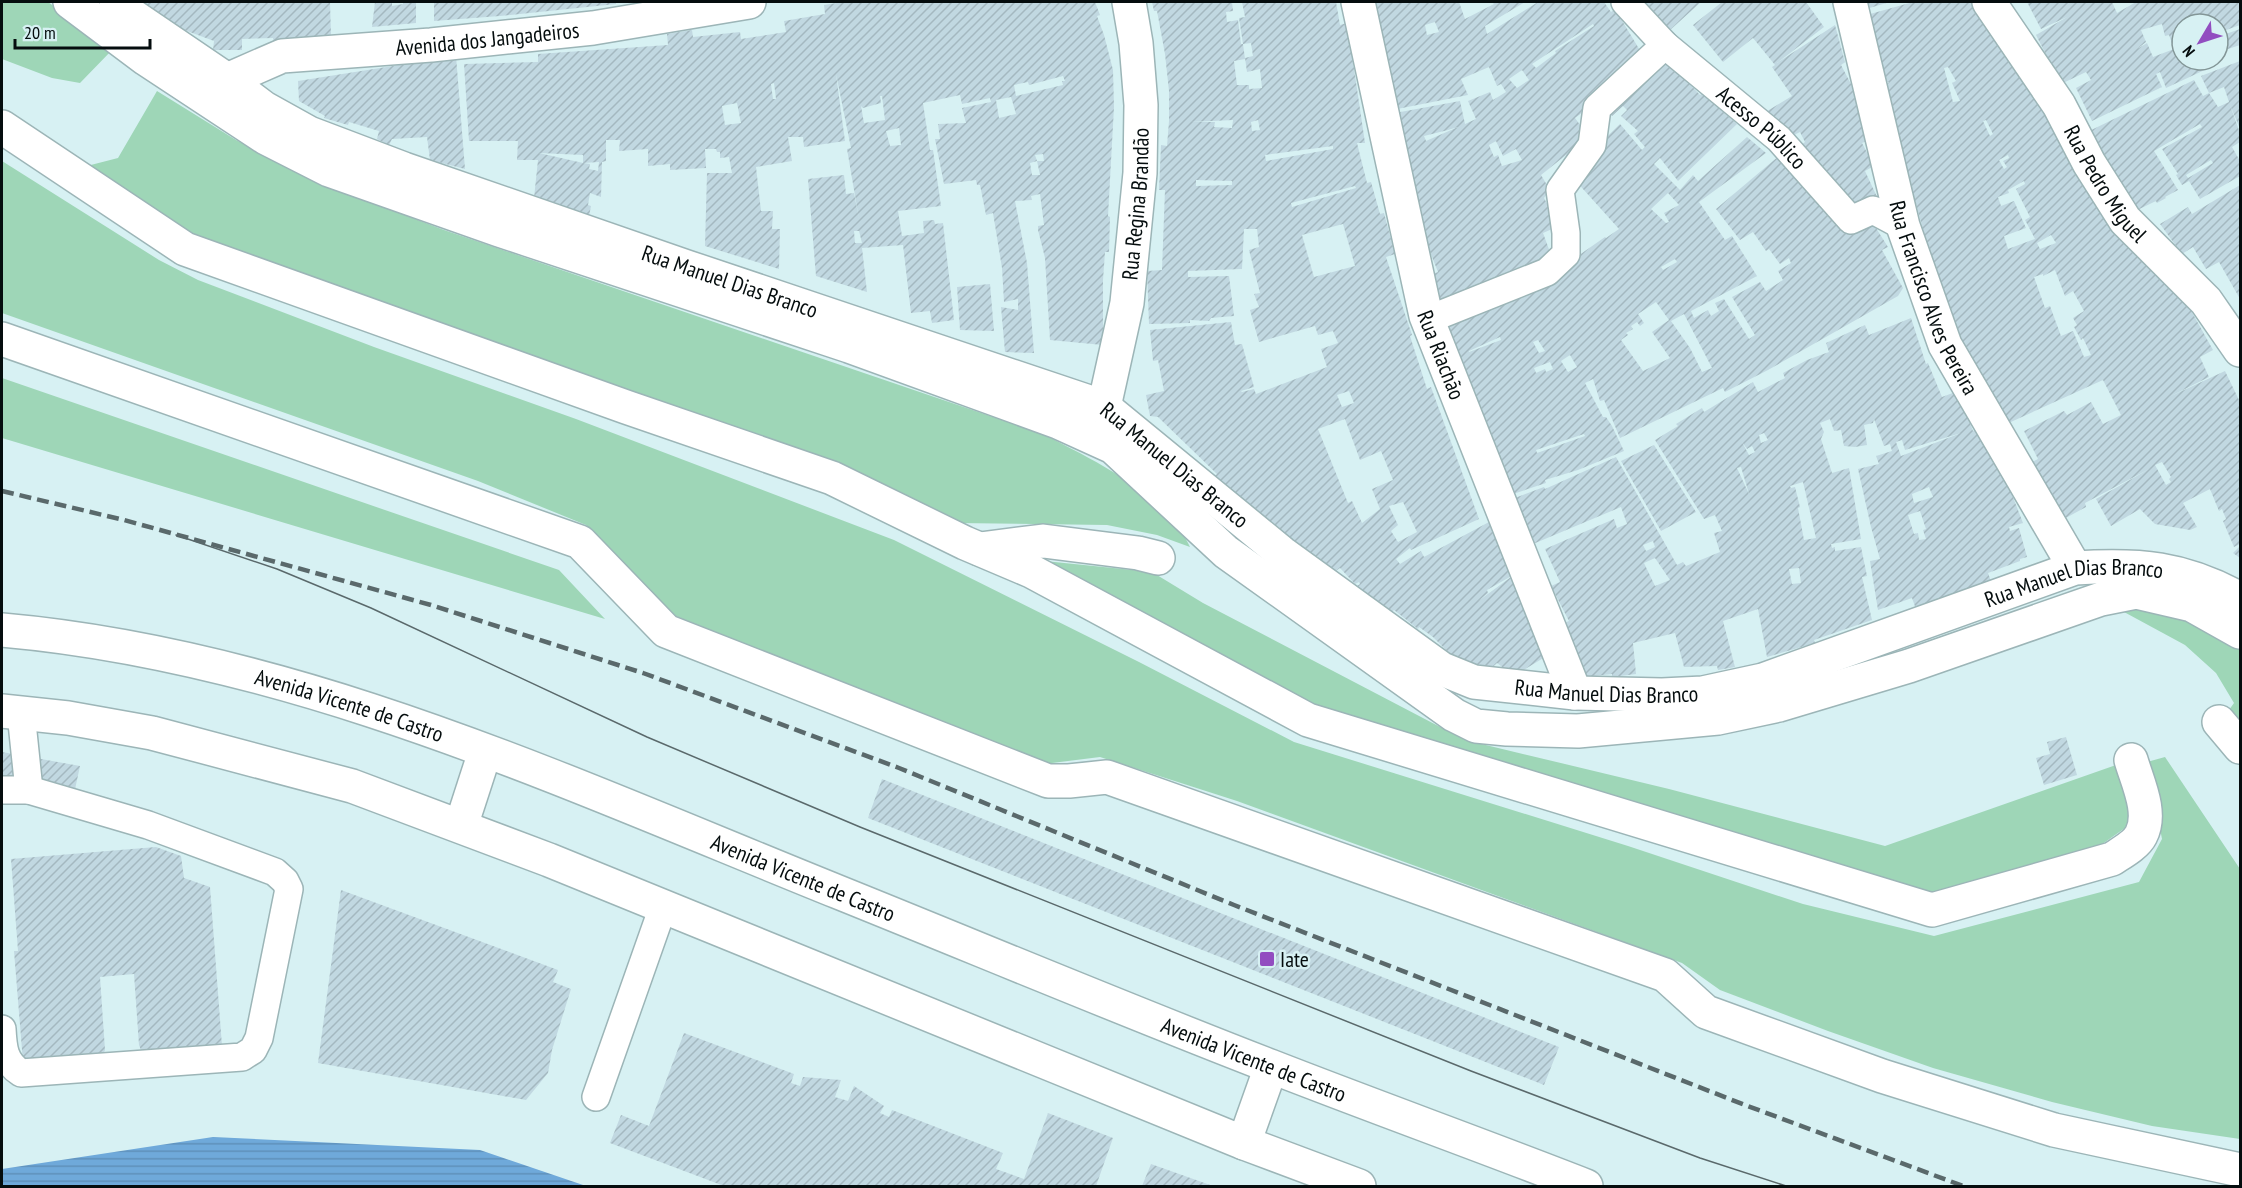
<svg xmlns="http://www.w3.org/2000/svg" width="2242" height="1188" font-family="'PT Sans Narrow',sans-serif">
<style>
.grass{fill:#9ed6b7}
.water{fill:url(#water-rules)}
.building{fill:url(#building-hatch);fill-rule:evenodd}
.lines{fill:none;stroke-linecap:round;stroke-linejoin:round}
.lane-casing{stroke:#9cb5b7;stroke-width:30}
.street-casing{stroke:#9cb5b7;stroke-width:36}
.primary-casing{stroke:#9cb5b7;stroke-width:36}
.lane{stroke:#fff;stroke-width:27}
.street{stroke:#fff;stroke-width:33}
.primary{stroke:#fff;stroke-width:33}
.tram{stroke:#5a696b;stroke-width:1.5}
.rail{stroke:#5a696b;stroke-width:4.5;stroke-dasharray:12 6;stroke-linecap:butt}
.poi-dot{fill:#924dc0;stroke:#d7f1f3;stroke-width:2}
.labels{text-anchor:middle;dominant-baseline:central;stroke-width:5;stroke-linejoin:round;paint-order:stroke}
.street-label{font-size:22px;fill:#050d0e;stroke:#d7f1f3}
.poi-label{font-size:22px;fill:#050d0e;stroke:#d7f1f3;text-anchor:start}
</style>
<defs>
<pattern id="water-rules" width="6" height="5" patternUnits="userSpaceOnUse" patternTransform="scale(1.5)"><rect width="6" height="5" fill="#6fa9da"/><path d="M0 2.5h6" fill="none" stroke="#5f90ba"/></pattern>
<pattern id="building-hatch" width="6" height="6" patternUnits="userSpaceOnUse" patternTransform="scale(1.5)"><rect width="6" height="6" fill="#c1d8e1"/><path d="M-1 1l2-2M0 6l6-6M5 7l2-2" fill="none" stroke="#a4b8c0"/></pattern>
</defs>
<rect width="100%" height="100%" fill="#d7f1f3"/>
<!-- grass -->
<path class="grass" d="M2,2h46l65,47 -33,34 -28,-5 -50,-19z
M157,91l79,49 90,45 118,45 599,204c50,26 123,60 147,113l-33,-12 -50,-10 -152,-2 -757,-284 -115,-72 35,-9z
M2,161l157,99 39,20 176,67 202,72 318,121 245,122 155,80 334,104 175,58 131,32 205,-54 23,-43 -15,-77 18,-5 75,112v270l-88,-13 -100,-24 -119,-34 -105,-37 -108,-41 -38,-27 -445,-162 -137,-44 -56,7 -368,-148 -90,-91 -108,-44 -476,-168z
M2,378l557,192 46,49 -603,-181z
M1035,560l117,12 51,31 262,137 204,49 216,57 231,-81 17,44 -8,19 -27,19 -164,47 -617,-182z
M2135,603l44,12 61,32v76l-11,-13 5,-7 -18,-30 -31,-28 -72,-39z"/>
<!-- water -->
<path class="water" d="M213,1137l267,13 106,36h-584v-17z"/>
<!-- building -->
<path class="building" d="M140,2h190l1,34 -31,2v6l-26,2 -1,-8 -31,1v11h-29l1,-9 -43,-16v-4l-31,-11z
M375,2h17v4l11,-2v-2h13v21l-44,4z
M434,2h182v2l-116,12 -66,5z
M843,2h18l1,1 7,-1h226l5,13 -3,1 7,19 9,35 1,37 -6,109 2,1 -1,35h-4l-2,28v65l-53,-5 -5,-82 -7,-28v-4l6,-1 -4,-31 -9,2 1,4 -17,1 12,62 7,90 -29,-1 -4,-45 17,3v-11l-14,3 -2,-34 -9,-55 -7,2 -6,-30h-3l-1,-5 -32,4 -9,-45h5l-2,-15 28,-1 -4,-15 29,-6 -1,-4 -28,6 -2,-9 -37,8 7,47h3l8,56 -43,5 4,25 22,-3 -1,-12 11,-1 1,4 8,-1 11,97 -22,3 -2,-12 -19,2 -8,-68 -41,3 5,44 -51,-16 -8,-97 36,-4 2,19 8,-1 5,26 -12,-70 4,-1 -15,-74 9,67 -41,6 -1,-10h-15l4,24 -36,6 5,44h12l-1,18h8l-1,40 -74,-23 2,-73h25l-3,-16 -9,1v-6h-3l-1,-3h-11l1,19 -36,2v-6l-22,2v-17l-29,2 1,-11h-14v21l-4,1 -1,35 -11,-4 -2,12 3,1 -2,10 -55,-18 4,-38h-21l1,-19h-49l-5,-77 74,-2v-8l130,-9 -1,-11 25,-4 1,7 47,-5 1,7 45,-7 -2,-11 41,-7 -1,-9zM1063,76l2,5h-3l1,4 -47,11 -2,-11 14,-3 1,3zM774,83l2,16h-3l-2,-15zM880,96h2l3,24 -21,3 -3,-17 2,2 18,-5zM1011,97l5,17 -17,4 -3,-18zM737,103l4,20 -16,2 -3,-19zM899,128l2,17 -11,1 -4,-15zM539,153l44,2v8zM1043,154l1,7h-7l3,14h-8l-2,-12 7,-2 -2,-6zM599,162l-1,9 -9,-2 1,-5 -7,-1zM854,231h5l3,12h-7z
M1152,2h80l1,9 -7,1 1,10 11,-2 3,24h2l-4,-26 6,-1 -3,-15h94l4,23 7,-2 5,32 13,88h-8l10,40 4,-1 9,32 4,-1 11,41 -9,3 26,78 -2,1 17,53 4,-2 48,132 -68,31 -1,-2 -14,11 4,5 21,-13 3,6 65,-35 15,24 11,28 -28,16 1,3 -11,9 38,-28 30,83 -31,19 -17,-13 -13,12 -33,-20 -18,-18 -14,-10 -1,2 -24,-19 -7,6 -36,-26 9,-6 -1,-2 -4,2 -15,-16 -7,5 -16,-17 -6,4 -22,-23 -2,1 -73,-62 3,-2 -59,-57 -8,-1 -4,-21 18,-4 -6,-31 -5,1 -3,-31 81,-8 4,23 7,-1 12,43 -13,4 1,1 12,-3 2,5 71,-27 -6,-18 17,-6 -5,-12 -15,4 -3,-9 -56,16 -9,-32 9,-3 -5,-13 6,-1 -11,-43 10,-3 -2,-18h-13l-2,40 -54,2v6l41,-1 5,40 -23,2 -2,3 -19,-1v3l-41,1 -2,-53 15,-1 3,-80h-6l2,-45 6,1 2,-25v-30l-4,-37 -8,-43h-3zM1251,43l2,13 -8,2 2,14 13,-3 2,19 -13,1v-4h-12l-3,-24 11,-2 -2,-15zM1233,120l-1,8 -18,-1 1,-5h-24zM1258,120l2,10 -8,1 -1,-9zM1333,146v3l-67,12 -1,-6zM1196,180l36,1v4l-36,1zM1355,186l1,2 -64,19 -1,-4zM1343,224l12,42 -41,11 -12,-42zM1349,391l5,12 -12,4 -5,-12zM1345,419l15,41 21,-9 12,29 -21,9 8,20 -18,14 -10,-22 -4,2 -30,-74zM1403,502l14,30 -19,10 -7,-11 7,-6 -9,-19z
M1370,2h89l6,17 29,-15 -2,-2h33l-40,24 2,8 51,-32h66l7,10 4,-3 29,48 -50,47 -19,14 16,22 -23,17 -2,-2 -25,20 9,15 -6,8 15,28 -16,7 11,30 -113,43 -11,-31 8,-3 -27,-68 -16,-91 65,-12 5,23 11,-5 -8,-18 22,-9 3,8 13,-8 -5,-8 -4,2 -8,-19 -28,12 7,16 -81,16zM1435,22l4,10 -12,3 -2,-10zM1593,24l1,2 -39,25 1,2 -20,15 -4,-4zM1522,70l7,10 -12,8 -8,-9zM1458,127l-32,14 -2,-5 24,-6zM1496,141l7,15 13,-7 6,11 -20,6 -4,-11 -4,2 -5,-12z
M1640,2h61l-32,29z
M1722,2h84l18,25 -47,36 58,-38 10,37 -4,3 10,19 15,57 -4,2 12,23 -9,5 13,28 -25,13 -59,-61 11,-9 -5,-10 -16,8 -20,-27 28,-17 -20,-29 3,-2 -22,-27 -30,24 -30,-37z
M1857,2h33l-31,9z
M1913,2h67l189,286 5,-3 14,20 25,45 -13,7 9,20 -40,20 56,-26 15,31v142l-6,3 -11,-26 3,-2 -4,-10 -3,2 -9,-22 -27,14 14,24 -7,3 -35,-6 -15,-15 -29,17 -15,-27 55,-31 -66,35 1,4 -24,13 -36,-55 12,-6 -14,-28 40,-20 3,4 24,-13 12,22 18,-9 -18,-35 -101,46 -21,-28 -64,-170 5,-2 -7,-26 -9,3 -24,-118 7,-2 -1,-1 -14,3 -11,-69zM1948,67l8,14 -4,2 8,18 -7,1 -9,-34zM1986,120l7,14 -3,2 -7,-15zM2008,155l1,3 -6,3 4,6 -3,2 -5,-9zM2024,181l1,3 -9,5 14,28 -5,3 10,19 -27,10 -4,-13 22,-8 -12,-27 -13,5 -3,-9 11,-4 -1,-3zM2051,235l5,8 -16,6 -3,-6zM2055,270l10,26 8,-5 11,20 -11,7 4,7 -3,2 7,13 2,-2 8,17 -7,2 -11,-26 -12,5 -11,-30 -5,2 -11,-31 9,-3v2zM2162,462l9,15 -2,2 2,3 -5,3 -11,-20z
M2027,2h83l1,1 1,-1 5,11 19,-11h104v23l-22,8v-9h-36v36h27l2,7 -45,21 -6,-16 -4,2 6,13 -70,34 -16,-33 15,-8 -5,-8 -25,12 -25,-49 31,-18 -26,12zM2162,24l3,12 4,-1 5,14 -21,8 -6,-14 -10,6 9,-7 -5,-12z
M2240,29v16l-15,5 -5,-14z
M1662,55l38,40 9,-7 15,14 -4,7 17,15 -59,57 -18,-23 -6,6 26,26 13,-15 5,6 49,-44 19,16 -67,49 26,38 7,-4 25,40 -66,35 3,7 14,-8 3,6 8,-5 -4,-8 9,-4 25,40 6,-4 -23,-38 28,-15 6,9 17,-11 -5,-9 13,-8 -2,-5 -9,6 -11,-15 -3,2 -13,-19 -13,8 -24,-31 70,-59 83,67 19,30 -6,3 21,38 -5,8 -130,74 -43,22 -2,-4 -103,50 -16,-38 -4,1 -7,-22 -8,4 18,34h3l6,9 12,25 -46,19 -33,10 1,3 -39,13 -17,-62 -21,-55 -5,2 -5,-26 -11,-30 67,-25 90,-63 1,1 13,-9 -45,-50 19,-29 27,-26 22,26 3,-3 -11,-13 4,-3 -17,-15 6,-6 -4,-4 -11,10 -7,-8zM1668,193l11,12 -15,8 5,9 -3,1 -15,-14zM1675,259l2,3 -14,8 -2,-3zM1656,302l13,18 -17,12 18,26 -27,13 -22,-31 7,-5 -2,-2 7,-4 -2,-3 6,-4 3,4 4,-3 -6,-9zM1684,314l28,54 -10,4 -12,-24 -19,-27zM1500,337l1,3 -32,12v-1zM1538,340l7,11 -6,2 -6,-11zM1570,355l7,12 -9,5 -7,-11zM1550,362l3,7 -7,3 -1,-3 -9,4 -2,-5zM1584,434l1,2 -48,17 -1,-3z
M456,56l9,113 -35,-9 -3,-23 -35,2 -3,6 -12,-6 2,-8 -30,-9 -1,3 -24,-7 1,-2 -26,-15 -1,-20z
M2240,61v68l-10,-24 10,28v9l-8,5 8,14v15l-40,23 -11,-18 -7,4 -6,-10 2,-1 -16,-25 40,-22 -2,-3 -46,27 24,39 -13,7 1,1 -9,5 -1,-2 -29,14 -48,-79 115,-56 9,16 6,-3 9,14 11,-5 -5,-15 -15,6 -8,-17zM2211,160l2,3 -25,15 -2,-3z
M2240,185v114l-21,-37 -13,7 -13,-22 -11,7 -22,-30 28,-17 4,7z
M990,284l4,47 -34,-1 -3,-43z
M1911,318l15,46 2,-1 14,34 16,-6 15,40 9,-4 19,47h3l19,49 -14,4 1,4 9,-3 8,29 -7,2v2l-32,12 4,11 -75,28 -5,-14 -34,12 -8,-49 10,-2 -9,-32 -13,-58 21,-5 -3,-8 16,-5 -2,-7 -6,2 -10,-27 -1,4 -9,2 3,20 -12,2 -11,-1 -3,-16 -7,1 -4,-12 -10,4 4,9 -3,7 11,34 17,-5 12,71 -30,5 1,4 3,-1v4l26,-4 6,29 -5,1 10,43 -58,20 1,3 -48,14 -9,-48 -35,12 12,46 -17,3 -1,-4 -33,1 -9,-34 -42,10 3,31 -24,3v-3l-27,3 -26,-52 10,-4 -18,-35 9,-4 -15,-33 69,-30 3,9 10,-4 -6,-17 -88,37 -26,-43 37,-14 1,2 71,-32 61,108 6,-3 3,4 34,-14 -6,-19 8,-2 -7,-16 -11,4 -49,-79 23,-14 -2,-2 26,-16 2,4 49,-30 5,10 27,-14 -2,-5 24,-13 22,-8 -3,-9 39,-18 4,10zM1764,433l4,7 -7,3 -2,-8zM1961,433l-60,23 -5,-14 6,-2 3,10zM1742,442l5,7 5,-3 3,6 -6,3zM1741,467l8,27 -12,-26zM1803,482l13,56 -12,2 -6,-32 2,-1 -5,-20 -4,1 -1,-2zM1929,487l4,10 -19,6 -2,-9zM1920,511l6,18 -3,1 3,9 -7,1 -1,-7 -4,1 -6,-19zM1653,541l2,6 -9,4 -3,-6zM1655,558l15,22 -15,6 -11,-23zM1799,568l2,15 -9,1 -3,-15z
M1654,445l42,67 -35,19 -40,-70z
M2240,546v12l-7,-5z
M2066,737l11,38 -33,10 -8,-27 14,-4 -3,-12z
M2,752l78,14 -6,28 -72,-11z
M882,779l677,268 -15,38 -676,-267z
M156,847l25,9 3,22 26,9 12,159 -77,6 -4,-2 -2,-5 -5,-71 -34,3 5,73 -2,5 -80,7 -9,-111h4l-7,-92z
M341,890l217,80 -5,12 18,7 -19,61 -4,23 -22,27 -208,-37z
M684,1033l110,41 -3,9 9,3 3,-9 38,3 -6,17 13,4 6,-15 30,20 -4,7 9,4 3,-7 111,43 -7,16 28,10 24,-66 65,25 -17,48h-372l-114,-43 11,-28 28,11z
M1151,1164l62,22h-71z"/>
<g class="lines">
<!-- lane casing -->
<g class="lane-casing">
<g id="lane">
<path id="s1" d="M1625,2l40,43 114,94 72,81 22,-10 30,16"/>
<path d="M1427,320l120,-48 19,-18v-21l-6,-43 32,-45 5,-37 68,-63"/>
<path d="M2,790h27l-8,-77"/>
<path d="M2,1029c1,19 2,33 19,44l221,-16 11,-7 6,-12 30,-149 -4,-8 -10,-9 -127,-47 -119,-35"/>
<path d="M596,1097l67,-190"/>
</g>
</g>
<!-- street casing -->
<g class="street-casing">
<g id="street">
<path d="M70,2l76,57 120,79 63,32 170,60 350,116 209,76 55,25 113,105 228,163 22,11 31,3 71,2 140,-13 61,-13 130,-39 192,-67 35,-7 56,13 48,27"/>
<path id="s2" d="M116,2l11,10 100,68 37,28 45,25 95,36 283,98 417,140 178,146 160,116 32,13 101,11 87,2 41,-2 60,-13 312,-112c64,-4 108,-1 165,31"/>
<path id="s3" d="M1358,2l68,314 149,377"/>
<path id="s4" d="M1850,2l53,224 42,119 130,223"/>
<path id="s5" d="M1989,2l70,103 30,58 36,57 81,81 34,49"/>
<path id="s6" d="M227,80l55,-24 149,-11 162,-17 156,-26"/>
<path d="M2,127l183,122 441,158 206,71 133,65 66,28 277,149 624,190 180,-51c9,-6 24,-14 29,-24 12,-22 -4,-54 -10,-75"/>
<path d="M2,339l578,203 86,89 382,150h21l38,-4 558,198 41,37 176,64 172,54 186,40"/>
<path id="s7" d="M1104,407l23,-104 13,-130 1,-68 -5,-62 -7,-41"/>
<path d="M980,549l63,-8 95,12 20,5"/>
<path d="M2219,722l21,25"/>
</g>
</g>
<!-- primary casing -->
<g class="primary-casing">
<g id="primary">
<path id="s8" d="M2,630c294,26 565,153 836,262 144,58 287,118 432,174 105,41 211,79 316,120"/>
<path d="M2,711l66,7 84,15 200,53 197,74 695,283 115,43"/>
<path d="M461,826l24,-74"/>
<path d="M1244,1143l27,-76"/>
</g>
</g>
<!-- lane -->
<use href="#lane" class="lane"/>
<!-- street -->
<use href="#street" class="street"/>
<!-- primary -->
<use href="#primary" class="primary"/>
<!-- tram -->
<path class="tram" d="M176,535l101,34 94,39 276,129 213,90 611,244 229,87 86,28"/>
<!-- rail -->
<path class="rail" d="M2,491l122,29 307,85 212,68 256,95 335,137 511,200 218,81"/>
</g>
<!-- markers -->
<rect class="poi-dot" x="1259" y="951" width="16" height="16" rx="3"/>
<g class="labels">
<!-- street labels -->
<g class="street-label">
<text stroke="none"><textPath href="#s6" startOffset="266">Avenida dos Jangadeiros</textPath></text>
<text stroke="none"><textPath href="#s1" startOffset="186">Acesso Público</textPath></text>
<text stroke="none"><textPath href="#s5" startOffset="216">Rua Pedro Miguel</textPath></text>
<text stroke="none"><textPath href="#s7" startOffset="206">Rua Regina Brandão</textPath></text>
<text stroke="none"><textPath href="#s2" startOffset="680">Rua Manuel Dias Branco</textPath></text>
<text stroke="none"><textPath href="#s4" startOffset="308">Rua Francisco Alves Pereira</textPath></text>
<text stroke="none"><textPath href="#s3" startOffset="363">Rua Riachão</textPath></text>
<text stroke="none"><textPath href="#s2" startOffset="1166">Rua Manuel Dias Branco</textPath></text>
<text stroke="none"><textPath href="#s2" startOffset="2156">Rua Manuel Dias Branco</textPath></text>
<text stroke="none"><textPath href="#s2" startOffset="1670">Rua Manuel Dias Branco</textPath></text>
<text stroke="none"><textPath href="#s8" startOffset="356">Avenida Vicente de Castro</textPath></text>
<text stroke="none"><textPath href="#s8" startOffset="842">Avenida Vicente de Castro</textPath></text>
<text stroke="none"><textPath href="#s8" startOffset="1328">Avenida Vicente de Castro</textPath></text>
</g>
<!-- poi labels -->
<g class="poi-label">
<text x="1280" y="959">Iate</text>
</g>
</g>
<!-- border -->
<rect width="2242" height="1188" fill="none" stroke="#050d0e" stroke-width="6"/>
<!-- north arrow -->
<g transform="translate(2200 42) rotate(231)"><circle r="28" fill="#d7f1f3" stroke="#839697" stroke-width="1.5"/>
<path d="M0-4.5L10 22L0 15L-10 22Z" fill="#924dc0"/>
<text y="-9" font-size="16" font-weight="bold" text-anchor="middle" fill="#050d0e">N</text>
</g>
<!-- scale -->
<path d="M15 39v9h135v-9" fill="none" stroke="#050d0e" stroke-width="3"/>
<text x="24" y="39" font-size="18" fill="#050d0e" stroke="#d7f1f3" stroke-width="4.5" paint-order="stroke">20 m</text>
</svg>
